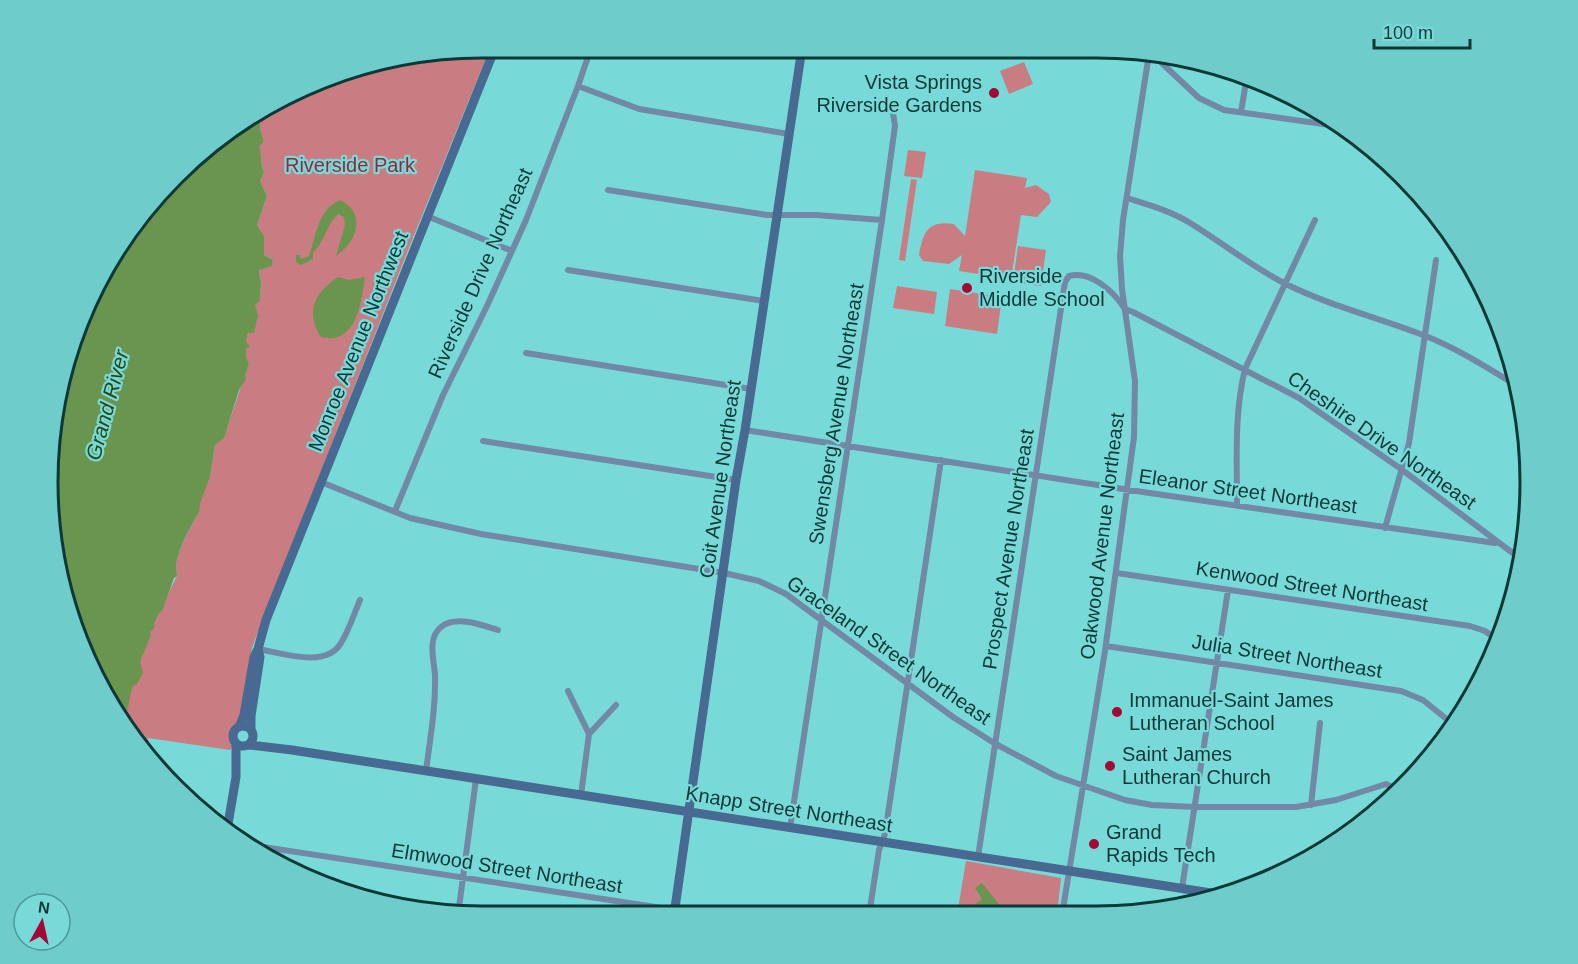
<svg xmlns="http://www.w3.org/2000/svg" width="1578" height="964" font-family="Helvetica,sans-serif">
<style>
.green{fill:#c97c82}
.water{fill:#69954e}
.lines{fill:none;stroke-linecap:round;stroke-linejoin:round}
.street{stroke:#7288a4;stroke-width:6}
.secondary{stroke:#486991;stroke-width:9}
.primary{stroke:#295283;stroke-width:10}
.poi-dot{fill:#a40837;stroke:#77dad8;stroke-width:2}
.labels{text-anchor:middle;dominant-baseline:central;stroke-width:4.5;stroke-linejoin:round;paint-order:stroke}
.poi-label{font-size:20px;fill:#0c3838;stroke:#77dad8;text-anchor:start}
.park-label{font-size:20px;fill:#92293c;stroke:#77dad8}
.street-label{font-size:20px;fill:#0c3838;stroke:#77dad8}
.water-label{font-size:21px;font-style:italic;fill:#294714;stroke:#77dad8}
.rim{fill:none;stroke:#0c3838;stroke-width:3}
</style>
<rect width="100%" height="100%" fill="#77dad8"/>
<!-- green -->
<path class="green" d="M482,48h8l-82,202 -146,371 -10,27 -11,68 -10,17 1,14 -2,3 -82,-12 -3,15 -8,-7 -13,-27c4,-8 3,-15 5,-23 4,-21 13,-42 22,-61l-2,-3 28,-56 -1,-12 4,-15 7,-16 12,-21v-9l11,-26 5,-32 9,-8 25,-74 -3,-6v-10h3l-3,-6 9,-36 5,-4 1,-19 -2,-13 13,-3 1,-6 -9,-5v-19l-7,-11 10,-29 -7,-15 4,-9c-4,-10 -2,-17 -6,-26l6,-4 -4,-14v-13l83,-44z
M1024,62l9,22 -24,10 -9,-23z
M908,150l18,2 -4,26 -18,-2z
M975,170l52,8 -2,10 11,-3 13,9 2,8 -14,15 -16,-2 -10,64 -52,-8 3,-16 -13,9 -26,-3 -4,-6c4,-23 9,-35 35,-31l11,12z
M911,179l6,1 -12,81 -6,-1z
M1018,246l28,4 -5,36 -28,-4z
M897,286l40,6 -3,22 -41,-6z
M950,289l52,8 -5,37 -52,-8z
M966,861l95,17 -4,37h-100z"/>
<!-- water -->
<path class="water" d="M260,115v13l4,14 -5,4c3,9 1,17 5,26l-4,9 7,15 -10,29 7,11v19l9,5 -1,6 -13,4 2,12 -1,19 -5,4 3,11 -4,17h-6l-2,8 4,6 -4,1v9l3,6 -4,13 1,3 -7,11 -15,48 -9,7 -5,32 -10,26 -1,9 -12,21 -7,16 -4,15 1,12 -3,2 -12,33 -3,2 -5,10 1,4 -5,5 1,3 -11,27 3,11 -6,11 -4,2c-4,11 -4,23 -9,34l-53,-98 -23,-140 23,-139 50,-102 97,-104z
M340,200c27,13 17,42 -4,56l9,-31 -1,-8 -6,-3c-12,11 -14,30 -25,38v7l-12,6 -5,-3v-7h4l1,4 8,-3c7,-20 9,-47 31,-56z
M338,277l11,3 16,-3c-4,25 -8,69 -44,60 -16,-25 -7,-44 17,-60z
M982,883l20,25v7h-23l-6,-9 9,-7 -7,-11z"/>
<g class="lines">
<!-- street -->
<path class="street" d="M1152,54l47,44 25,12 120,17
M578,86l61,23 150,25
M1241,112l6,-36
M608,190l159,25h49l66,5
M1127,198c22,7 44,13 63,25 33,20 62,44 96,61 44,22 91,33 137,51 34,13 65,33 96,52
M427,216l85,35
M568,270l196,31
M526,353l225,36
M745,430l391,61 359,52
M483,441l253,39
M321,482l89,36 71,16 243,39 35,8 27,13 167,123 41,26 62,33 69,24 27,5 43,2h101l40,-7 50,-16 13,6
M1237,506c0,-46 -3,-92 8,-137l70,-149
M395,511l48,-116 44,-89 39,-86 52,-134 13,-38
M1385,528l24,-85 27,-183
M1117,573l353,53 15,5 14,10
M1106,646l295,45 22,9 31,25
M258,649c24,4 68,20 83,-6 8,-13 13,-29 19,-43
M568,691l21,43
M589,734l27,-29
M426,771c4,-32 10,-64 9,-96 -1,-15 -8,-37 6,-48 15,-12 41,-2 57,3
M581,795l8,-61
M1311,805l9,-82
M790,828l92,-608 13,-94 -2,-13
M244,844l431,66 8,-1 35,6
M978,857l87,-575 4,-6c22,-6 45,16 56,33l8,3 166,86 102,71 121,91
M1182,888l46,-298
M458,915l18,-136
M869,915l10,-65 6,-16 56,-374
M1062,915l43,-264 29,-214 1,-56 -13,-92 -2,-33 3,-36 26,-166"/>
<!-- secondary -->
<path class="secondary" d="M233 736a10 10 0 1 1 20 0a10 10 0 1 1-20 0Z
M239,727l5,-12 10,-58 4,-8 8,-29 229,-572
M251,729v-13l9,-59 -2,-8
M249,745l43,5 932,145
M227,830l9,-53v-34
M674,915l62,-435 9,-50 57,-382"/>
<!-- primary -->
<path class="primary" d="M1447,734l12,-15"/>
</g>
<!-- markers -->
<g class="poi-dot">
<circle cx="994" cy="93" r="6"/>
<circle cx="967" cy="288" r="6"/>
<circle cx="1117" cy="712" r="6"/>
<circle cx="1110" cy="766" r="6"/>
<circle cx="1094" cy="844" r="6"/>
</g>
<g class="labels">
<!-- poi labels -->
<g class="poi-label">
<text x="982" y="82" text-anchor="end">Vista Springs<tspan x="982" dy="23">Riverside Gardens</tspan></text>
<text x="979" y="276">Riverside<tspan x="979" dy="23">Middle School</tspan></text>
<text x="1129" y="700">Immanuel-Saint James<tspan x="1129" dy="23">Lutheran School</tspan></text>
<text x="1122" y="754">Saint James<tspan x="1122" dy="23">Lutheran Church</tspan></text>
<text x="1106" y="832">Grand<tspan x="1106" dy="23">Rapids Tech</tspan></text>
</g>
<!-- park labels -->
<g class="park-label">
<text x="350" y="165">Riverside Park</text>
</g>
<!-- street labels -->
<g class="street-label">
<text transform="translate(480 273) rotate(-66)">Riverside Drive Northeast</text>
<text transform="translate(358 341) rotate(-68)">Monroe Avenue Northwest</text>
<text transform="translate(836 414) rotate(-81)">Swensberg Avenue Northeast</text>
<text transform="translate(1382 440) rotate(35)">Cheshire Drive Northeast</text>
<text transform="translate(720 479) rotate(-82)">Coit Avenue Northeast</text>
<text transform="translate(1248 491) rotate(8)">Eleanor Street Northeast</text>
<text transform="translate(1102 536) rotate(-83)">Oakwood Avenue Northeast</text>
<text transform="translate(1008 549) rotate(-81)">Prospect Avenue Northeast</text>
<text transform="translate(1312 586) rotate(9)">Kenwood Street Northeast</text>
<text transform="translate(889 650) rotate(35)">Graceland Street Northeast</text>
<text transform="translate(1287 656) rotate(9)">Julia Street Northeast</text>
<text transform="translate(789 809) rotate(9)">Knapp Street Northeast</text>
<text transform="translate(507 868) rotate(9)">Elmwood Street Northeast</text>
</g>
<!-- water labels -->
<g class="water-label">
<text transform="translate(107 405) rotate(-75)">Grand River</text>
</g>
</g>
<!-- crop -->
<path d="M0 0H1578V964H0ZM482 58H1096A424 424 0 0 1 1520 482V482A424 424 0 0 1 1096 906H482A424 424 0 0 1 58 482V482A424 424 0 0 1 482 58Z" fill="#6ecdcb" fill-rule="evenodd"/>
<path class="rim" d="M482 58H1096A424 424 0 0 1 1520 482V482A424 424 0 0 1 1096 906H482A424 424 0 0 1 58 482V482A424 424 0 0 1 482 58Z"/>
<!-- north arrow -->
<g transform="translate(42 922) rotate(8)"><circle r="28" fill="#77dad8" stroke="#4c9998" stroke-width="1.5"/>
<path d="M0-4.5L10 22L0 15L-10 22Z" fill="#a40837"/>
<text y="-9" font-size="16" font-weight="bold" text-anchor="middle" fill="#0c3838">N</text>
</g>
<!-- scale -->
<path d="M1374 39v9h96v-9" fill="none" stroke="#0c3838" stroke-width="3"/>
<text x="1383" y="39" font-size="18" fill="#0c3838" stroke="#77dad8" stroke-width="4.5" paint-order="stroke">100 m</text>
</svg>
